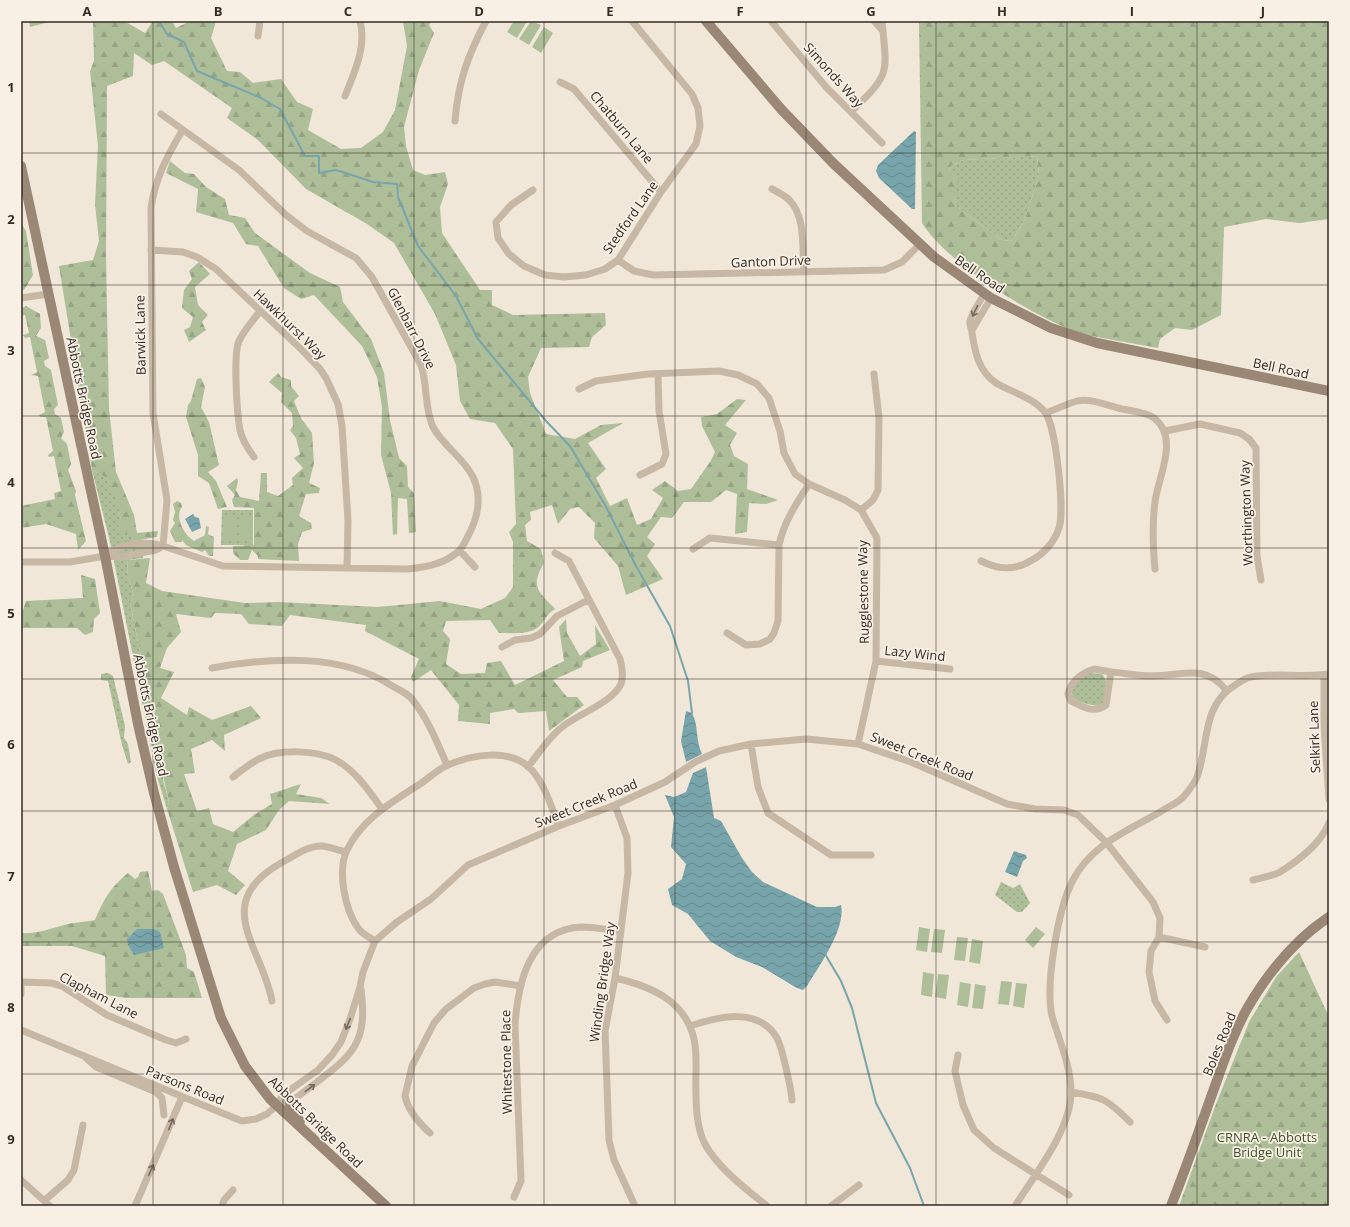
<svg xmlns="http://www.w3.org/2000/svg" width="1350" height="1227" font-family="'Open Sans',sans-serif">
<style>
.grass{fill:url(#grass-dots)}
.forest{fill:url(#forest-firs);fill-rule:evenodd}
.pitch{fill:#aebe99}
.water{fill:url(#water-waves)}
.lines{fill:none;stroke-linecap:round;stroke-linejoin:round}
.stream{stroke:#78a5ab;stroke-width:2}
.street{stroke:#c7b7a5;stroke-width:7}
.secondary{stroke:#9a8776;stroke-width:10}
.oneway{stroke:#766a5f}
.grid{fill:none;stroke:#332b26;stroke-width:1;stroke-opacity:0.55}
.labels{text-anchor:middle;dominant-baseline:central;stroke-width:3.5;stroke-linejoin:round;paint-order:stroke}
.street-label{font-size:13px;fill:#332b26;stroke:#f8f0e4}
.park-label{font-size:13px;fill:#3f502b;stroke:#f8f0e4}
.neatline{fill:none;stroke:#332b26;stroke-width:1.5}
.grid-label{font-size:13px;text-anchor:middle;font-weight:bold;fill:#332b26}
</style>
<defs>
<pattern id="grass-dots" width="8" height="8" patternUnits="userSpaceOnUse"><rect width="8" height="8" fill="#aebe99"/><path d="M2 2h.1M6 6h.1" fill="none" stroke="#96a384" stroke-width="1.8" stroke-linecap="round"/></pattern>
<pattern id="forest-firs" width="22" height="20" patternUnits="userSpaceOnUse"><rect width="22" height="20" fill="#aebe99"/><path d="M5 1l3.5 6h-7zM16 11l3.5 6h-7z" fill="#96a384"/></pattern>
<pattern id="water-waves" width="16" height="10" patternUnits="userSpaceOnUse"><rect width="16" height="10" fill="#78a5ab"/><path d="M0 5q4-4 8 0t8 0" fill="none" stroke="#63878b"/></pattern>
</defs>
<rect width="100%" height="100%" fill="#f0e7d8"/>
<!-- grass -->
<path class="grass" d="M1037,156l2,19 -14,44 -13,22 -10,-1 -46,-34 -7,-36 3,-5 12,-5z
M92,470l15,8 16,34h-5l4,9 -1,10 3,-2 10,12 3,-1 6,6 14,1 -14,3v8l-15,2 -1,10 7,27 -4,6 27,132 4,5 4,29 -2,11 6,22 -2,7 -11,-36 -45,-227z
M222,510h31v35h-32z
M108,673l5,3 12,50 -1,12 4,6 3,18 -3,2 -6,-19 -14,-64 -7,-1v-6z
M1091,673l11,1c5,6 4,10 4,18 -1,3 0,9 -4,12 -5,4 -28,-2 -30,-9 -4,-9 12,-19 19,-22z
M1001,882l12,6 7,-4 10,19 -8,9h-5l-22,-17z"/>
<!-- forest -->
<path class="forest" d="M29,21h24l-23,6z
M93,21h31l21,12 8,-12h19l4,7 14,-7h26l-5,17 16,33 13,1 13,11 28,-4 16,23 16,7 -5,21 33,19 20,-1 22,-16 12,-22 12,-64 -4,-25h28l-2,4 5,8 -15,37 -15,57 2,19 7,24 12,5 20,-3 3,12 -8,23 2,26 38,57h12v15l21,10 92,-2 1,12 -14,12 -3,10 -48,1 -13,29 2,16 16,41 29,5 26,-14 22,-2 -35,20 18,26 -10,9 14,28 17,-8 10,27 14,-6 12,-21 -11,-8 13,-9 13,10 13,-2 19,-27 5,-10 -13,-26 -1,-9 16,-3 20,-15 9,1 -21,25 12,8 -7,12 4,11 14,8 -1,25 31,11 -12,4 -17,-1 -2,29 -12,2 2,-40 -11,-4 -15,12h-27l-12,16 -11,-1 -14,20 8,7 -8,12 16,23 -37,16 -8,-29 -24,-28 1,-15 -16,-16 -9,2 -12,15 -6,-19 -22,7 1,8 -6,5 2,16 14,8 3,14c-14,24 -6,28 11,46 -9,5 -10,13 -18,19 -9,7 -27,5 -38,5l-9,-13 -44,1 -3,10 7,8 -4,25 15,10 24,-1 2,-10 14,-2 14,24 49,-24 -5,-34 7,-8 1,14 13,23 16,-12 -1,-19 15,25 -27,11 -1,6 -29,13 14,17h10l7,8 -35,26 -3,-20 -28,2 -4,-4 -24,4v11l-32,-3 1,-16 -28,-35 -18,12 -2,-5 8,-18 -54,-28 1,-6 -76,-10 -8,11 -33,-2 -8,-10 -26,-1 -4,5 -35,-4 5,18 -14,16 -7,20 14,4 -13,26 26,17 2,-8 23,13 39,-14 10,12 -37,17 1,16 -13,-11 -21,9 4,24 -11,1 13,37 12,-3 4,16 20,8 22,-18 17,-10 -2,-10 31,-10 -5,10 25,4 9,6 -41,-3 -10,9 -13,20 -29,14 -9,27 17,14 -9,10 -19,-10 -24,7 -26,-83 2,-7 -7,-30 3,-4 -4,-28 -4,-5 -27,-132 4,-6 -7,-27 1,-10 22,-2 -4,25 16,8 83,12 34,-1 99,5 62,-6 41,8 24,-11 8,-11v-45l-4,-10 7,-8 -3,-75 -18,-26 -25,-4 -10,-18 -4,-36 -21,-51 -41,-71 -27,-19 -61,-35 -48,-49 -31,-22 5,-10 -68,-47 -12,4 -18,-12 -1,23 -26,10 -1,172 3,151 7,63 18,43 3,18 21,-2 -1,6 -23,4 -10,-11 -3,2 -4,-5 5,-6 -4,-9h4l-15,-34 -15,-8 -33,-204 34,-6 6,-19 -4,-37 3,-58 -8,-75 4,-10z
M919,21h410v198l-30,4 -33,-4 -42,8 -3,88 -29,15 -17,-2 -15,11 -2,9c-24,-5 -58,-9 -81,-16 -44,-15 -131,-70 -155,-109zM1037,156l2,19 -14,44 -13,22 -10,-1 -46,-34 -2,-11 5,-11 -6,-11 -4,-3 3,-5 12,-5z
M170,161l15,12 9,1 12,13 19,12 4,16 16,3 10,15 55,40 30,14 3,15 28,37 13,34 6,47 9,38 8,8 1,21 6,6 2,39 -7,1 -2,-34 -9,-1 -1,36 -4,1 -2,-42 -10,-38 1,-48 -5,-30 -15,-31 -48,-51 -13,4 -17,-11 -26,-42 -12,-2 -13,-21 -37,-11 2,-23 -32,-16z
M21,223l5,8 7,44 -9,15 -3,-1z
M199,262l11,12 -15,13 3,18 10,10 -6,7 4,8 -17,12 -5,-12 6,-3 3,-10 -11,-9 2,-18 8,-11 -3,-8z
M26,306l14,8 1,14 -5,8 9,4 4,18 -5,3 1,5 6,4 7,35 -4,4 1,5 6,4 3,14 -3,6 6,6 4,20 -3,6 8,21 -1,4 11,46 -8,9 -2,-16 -30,-10 -25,4v-22l34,-7 -1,-6 7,-2 -7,-35 -5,1 -1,-2 5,-4 -7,-34h-5l-2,-2 6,-3 -7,-36 -7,-1 6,-3 -7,-35 -5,1 -2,-3 6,-2 -4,-18 -4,1v-7z
M278,373l3,4 10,3v6l8,10 -5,5 7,17 11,15 2,30 -5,20 11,5 -1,5 -13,1 -7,22 12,7 1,6 -10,3 -4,12 1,17 -41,-2v-3l-6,-6 -4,10h-8l-7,-7v-7l21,-1v-37l-20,-1 -2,-7 3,-5 -8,-9 10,-8 1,3 -2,9 4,7 19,4 2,-28h6v19l11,4 15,-11 -1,-7 11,-10 -9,-10 6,-4 -4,-16 -6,-8 3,-4 -1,-13 -11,-11 1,-9 -13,-11z
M201,378l4,9 -4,20 8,15 10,43 -11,7 8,9 11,26 -9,2 -9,-26 -11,-7v-21l-12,-38 2,-12 3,-4 6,-22z
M177,501l4,2 1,4c-8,9 2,28 12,34l11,-6 1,-9 3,1 -1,7 6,3 -1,19h-4l-4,-6 -3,2 -16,-7 -4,-5v2h-7l-5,-11 5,-8 -2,-3 2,-8 -2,-8z
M81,575l14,4 5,34 -6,6 -1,13 -8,3 -8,-7h-56v-18h2l3,-9 57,-3z
M148,871l4,20 6,-1 5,4 23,61 1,13 7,4 8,26h-76l-20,-3 -1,-39 -33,-10h-51v-13c16,1 28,-4 43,-8 10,-3 21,-3 31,-5 9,-21 15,-32 33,-47l7,6 3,-2 2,-5z
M1299,952l30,65v189h-150l37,-102 33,-82 27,-45z"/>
<!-- pitch -->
<path class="pitch" d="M514,21h13l-10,17 -10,-6z
M531,21l10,4 -12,20 -10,-6z
M544,27l9,6 -12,20 -9,-6z
M224,516h11v23h-11z
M241,516h10v24l-11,-1z
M919,927l11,2 -3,23 -11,-2z
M1036,927l9,7 -12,14 -8,-8z
M934,929l11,1 -3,23 -11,-1z
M957,937l11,1 -3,23 -11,-1z
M972,939l11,2 -3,23 -11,-2z
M923,972l11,2 -2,23 -11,-2z
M938,974l11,1 -3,24 -11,-2z
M1001,981l11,1 -3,23 -11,-1z
M960,982l11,2 -3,23 -11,-2z
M1016,983l11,1 -3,24 -11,-2z
M975,984l11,2 -3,23 -11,-1z"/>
<!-- water -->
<path class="water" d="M914,131l2,1 -1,77h-3l-33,-31 -3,-7 2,-6z
M193,514l2,3 4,1 2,10 -9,4 -7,-13z
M686,711l6,2c7,13 3,26 10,41l-16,8 -5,-21z
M706,767l8,51 7,3 21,37 10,14 11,10 54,25h18l6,-2c5,24 -22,61 -34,81l-4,4 -6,-2 -35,-21 -26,-10 -26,-16 -22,-27 -16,-9 -4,-16 14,-10 4,-15 -15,-17 3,-30 -9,-22 9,2 12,-5 7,-19z
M1014,851l12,4 1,3 -4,3 -6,16 -12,-5z
M137,929h17l6,3 4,16 -30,7 -6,-10 -1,-6z"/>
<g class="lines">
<!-- stream -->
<path class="stream" d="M159,21l8,13 17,8 13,29 62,26 21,12 25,47h14v17l17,-3 37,12 24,2 1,13 20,49 38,50 22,43 68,82 24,25 35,59 31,61 34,60 18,55 4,32
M825,954l16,27 11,27 24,95 34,65 14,38"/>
<!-- street -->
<path class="street" d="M771,21l55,66 56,56
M874,21l9,10
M258,36l2,-15
M560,82l14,7 87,103
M345,96c9,-23 22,-49 15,-75
M851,112c40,-39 36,-37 31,-91
M455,121c3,-39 13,-66 31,-100
M772,189c6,3 14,7 18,12 16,16 12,49 14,71
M533,190l-22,15 -15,17 2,16 11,16 15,12 21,9 19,2 22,-2 19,-6 13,-9 43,-68 35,-48 4,-18 -2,-18 -6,-14 -60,-73
M151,250l32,2 14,5 19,12 86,81 18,19 6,9 12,26 4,22 6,95 -1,47
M618,260l16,11 19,4 231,-5 18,-8 18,-18
M21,298l27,-4
M972,330l19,-32
M579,389l17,-8 52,-7 71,-3 19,4 19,9 12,14 11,33 4,22 11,21 14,10 36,16 16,10 16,28 -1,123 -18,83
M1046,413c10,-4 21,-9 31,-12 14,-3 32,5 45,8 10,2 24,3 32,9 26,20 4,59 1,84 -3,22 -2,45 0,67
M1165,431l35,-7 40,9 9,6 7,9 1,108 4,24
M254,457c-6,-8 -12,-17 -14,-27 -3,-16 -7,-75 -1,-89 5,-11 14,-20 21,-30
M640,475l22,-11 4,-10 -7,-43 -1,-37
M861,510l12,-10 5,-10 1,-72 -5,-44
M693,549l17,-11 69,7
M460,551l15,16
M105,556c13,-12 42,-16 58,-10l4,-46 -14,-87 -2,-205c4,-29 16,-52 31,-77
M981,561c18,9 34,10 51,-1 12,-6 23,-19 27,-32 6,-17 -3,-102 -14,-116 -13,-15 -32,-19 -49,-29 -18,-12 -21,-32 -24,-50 0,-4 -3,-8 -2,-12 2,-9 10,-19 14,-27
M21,562h49l35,-6 16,1 35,-7 7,-4 60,20 185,3c19,-2 36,-5 51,-18 3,-3 6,-9 8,-13 10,-18 16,-40 6,-61 -9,-19 -30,-31 -40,-50 -9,-19 -5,-42 -12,-62l-49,-88 -16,-19 -49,-27 -21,-16 -47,-45 -78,-56
M727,633l19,12 14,-1 10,-5 4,-6 4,-12 1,-76c5,-23 17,-41 30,-61
M502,647l13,-7 16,-2 9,-4 17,-18 31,-16
M876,661l74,8
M212,668c60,-11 130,-15 182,19 6,3 14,7 18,12 16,20 25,43 35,66
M1094,669l17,3 -5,33c-13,9 -22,2 -35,-4l-3,-7c3,-13 14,-21 26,-25z
M1111,672c13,1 27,4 41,4 30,0 53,-13 74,14
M1324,675v51l5,73
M751,744l7,43 10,26 63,42h40
M528,767c11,-14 20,-29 34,-40 16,-13 50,-24 59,-43 3,-8 1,-17 -1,-25l-51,-98 -14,-8
M233,777c9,-7 17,-14 28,-19 19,-9 56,-8 75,2 20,11 33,31 46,49
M615,805l12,33 1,35 -13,105 -10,53 4,109 5,20 21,46
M1253,880c8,-2 20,-4 27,-8 18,-11 41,-29 49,-49
M1159,937l46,10
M375,941c-6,-4 -13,-7 -17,-13 -13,-18 -21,-57 -11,-78 15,-31 45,-48 73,-66 9,-6 18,-15 28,-19 23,-10 60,-17 81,2 16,16 22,40 30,59
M615,978c35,8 70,22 79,61 4,17 1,37 2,55 0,17 1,35 9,50 12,23 42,46 62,62
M21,982l30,1 11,3 45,29 59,25 10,3 10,-4
M21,994v-12
M272,1001c-10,-54 -62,-98 9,-138 12,-6 27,-18 41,-17 8,1 16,4 24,6
M690,1026c28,-9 68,-20 87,12 4,8 6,17 8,26 3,12 6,24 7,36
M21,1030l206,85 15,6 14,-2 11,-5 9,-8 7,-11 35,-25 14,-15 9,-13 9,-23 10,-32 3,-15 12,-31 22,-19 34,-23 37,-34 91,-39 56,-21 50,-23 30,-20 24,-11 32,-7 55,-5 52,5 53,18 96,42 28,5 29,1 14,5 28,27 47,60 7,16 -1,19 -8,14 -2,21 6,29 12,19
M958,1055l-3,16 8,34 11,25 20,18 75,47
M86,1058l10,9 60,25 6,6 2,17
M1071,1092c32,5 36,7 59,30
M276,1106c15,-2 25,-12 37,-21 40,-30 55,-42 48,-96
M430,1133c-10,-9 -22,-22 -25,-37l7,-30 22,-43 12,-14 28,-21 11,-4 10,-2 26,4
M21,1180l29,26
M514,1197l7,-16 -6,-156c3,-42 14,-96 67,-98 12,0 26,3 39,4
M45,1200l23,-20 6,-10 9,-45
M135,1206l47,-109
M222,1206l2,-6 9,-10
M831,1206l28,-21
M1015,1206c20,-32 56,-76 56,-114 0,-26 -12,-52 -19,-76 -7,-31 6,-108 21,-136 20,-38 58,-50 92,-71 7,-4 16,-8 20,-14 4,-5 10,-12 12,-18 12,-32 4,-71 38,-92 5,-3 10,-7 16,-8 26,-5 52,1 78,-3"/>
<!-- secondary -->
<path class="secondary" d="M706,21l75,88 53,55 100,93 57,41 60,30 46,15 232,48
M21,166l84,390 33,168 16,69 20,74 47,151 24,48 25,33 116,107
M290,1103l2,9 8,9
M1171,1206c14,-36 27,-72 40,-109 11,-30 21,-62 37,-90 20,-34 48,-68 81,-90"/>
</g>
<!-- one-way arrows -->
<defs><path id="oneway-shaft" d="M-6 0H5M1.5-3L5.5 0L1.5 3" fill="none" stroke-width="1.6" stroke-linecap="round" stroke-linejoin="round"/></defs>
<g class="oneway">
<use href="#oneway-shaft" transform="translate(975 311) rotate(116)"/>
<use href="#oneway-shaft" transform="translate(348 1024) rotate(112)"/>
<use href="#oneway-shaft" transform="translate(310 1088) rotate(-37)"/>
<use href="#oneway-shaft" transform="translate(171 1124) rotate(-68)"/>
<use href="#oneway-shaft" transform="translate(151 1170) rotate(-67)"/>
</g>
<!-- grid -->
<path class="grid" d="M153,21v1185M283,21v1185M414,21v1185M544,21v1185M675,21v1185M806,21v1185M936,21v1185M1067,21v1185M1197,21v1185M21,153h1308M21,285h1308M21,416h1308M21,548h1308M21,679h1308M21,811h1308M21,942h1308M21,1074h1308"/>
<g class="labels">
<!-- street labels -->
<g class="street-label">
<text transform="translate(834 75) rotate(48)">Simonds Way</text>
<text transform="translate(622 127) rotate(50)">Chatburn Lane</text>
<text transform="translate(630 217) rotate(-55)">Stedford Lane</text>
<text transform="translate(771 261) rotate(-2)">Ganton Drive</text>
<text transform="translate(980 274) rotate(34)">Bell Road</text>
<text transform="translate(290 324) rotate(44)">Hawkhurst Way</text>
<text transform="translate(412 328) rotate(63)">Glenbarr Drive</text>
<text transform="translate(140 335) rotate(-91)">Barwick Lane</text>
<text transform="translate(1281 368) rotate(12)">Bell Road</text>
<text transform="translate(84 398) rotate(78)">Abbotts Bridge Road</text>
<text transform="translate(1246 513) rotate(-92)">Worthington Way</text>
<text transform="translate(863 592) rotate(-91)">Rugglestone Way</text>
<text transform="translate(915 653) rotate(6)">Lazy Wind</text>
<text transform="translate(151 715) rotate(78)">Abbotts Bridge Road</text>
<text transform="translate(1314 737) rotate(-92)">Selkirk Lane</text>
<text transform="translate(922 756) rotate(22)">Sweet Creek Road</text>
<text transform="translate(586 803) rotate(-22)">Sweet Creek Road</text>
<text transform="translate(602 982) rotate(-82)">Winding Bridge Way</text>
<text transform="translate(99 995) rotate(27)">Clapham Lane</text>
<text transform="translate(1219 1044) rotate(-68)">Boles Road</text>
<text transform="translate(506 1062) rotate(-91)">Whitestone Place</text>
<text transform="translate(185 1085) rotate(22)">Parsons Road</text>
<text transform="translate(316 1122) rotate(44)">Abbotts Bridge Road</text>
</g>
<!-- park labels -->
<g class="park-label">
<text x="1267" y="1137">CRNRA - Abbotts<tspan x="1267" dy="15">Bridge Unit</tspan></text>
</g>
</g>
<!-- border -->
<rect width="1350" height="1227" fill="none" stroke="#f8f0e4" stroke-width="44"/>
<rect x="22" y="22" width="1306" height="1183" class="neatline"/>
<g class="grid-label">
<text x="87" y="16">A</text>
<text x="218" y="16">B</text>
<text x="348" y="16">C</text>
<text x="479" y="16">D</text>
<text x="610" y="16">E</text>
<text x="740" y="16">F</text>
<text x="871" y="16">G</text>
<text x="1002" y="16">H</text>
<text x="1132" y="16">I</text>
<text x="1263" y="16">J</text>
<text x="11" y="92">1</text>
<text x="11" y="224">2</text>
<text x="11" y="355">3</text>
<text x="11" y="487">4</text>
<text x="11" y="618">5</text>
<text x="11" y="749">6</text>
<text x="11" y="881">7</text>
<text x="11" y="1012">8</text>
<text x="11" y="1144">9</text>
</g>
</svg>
